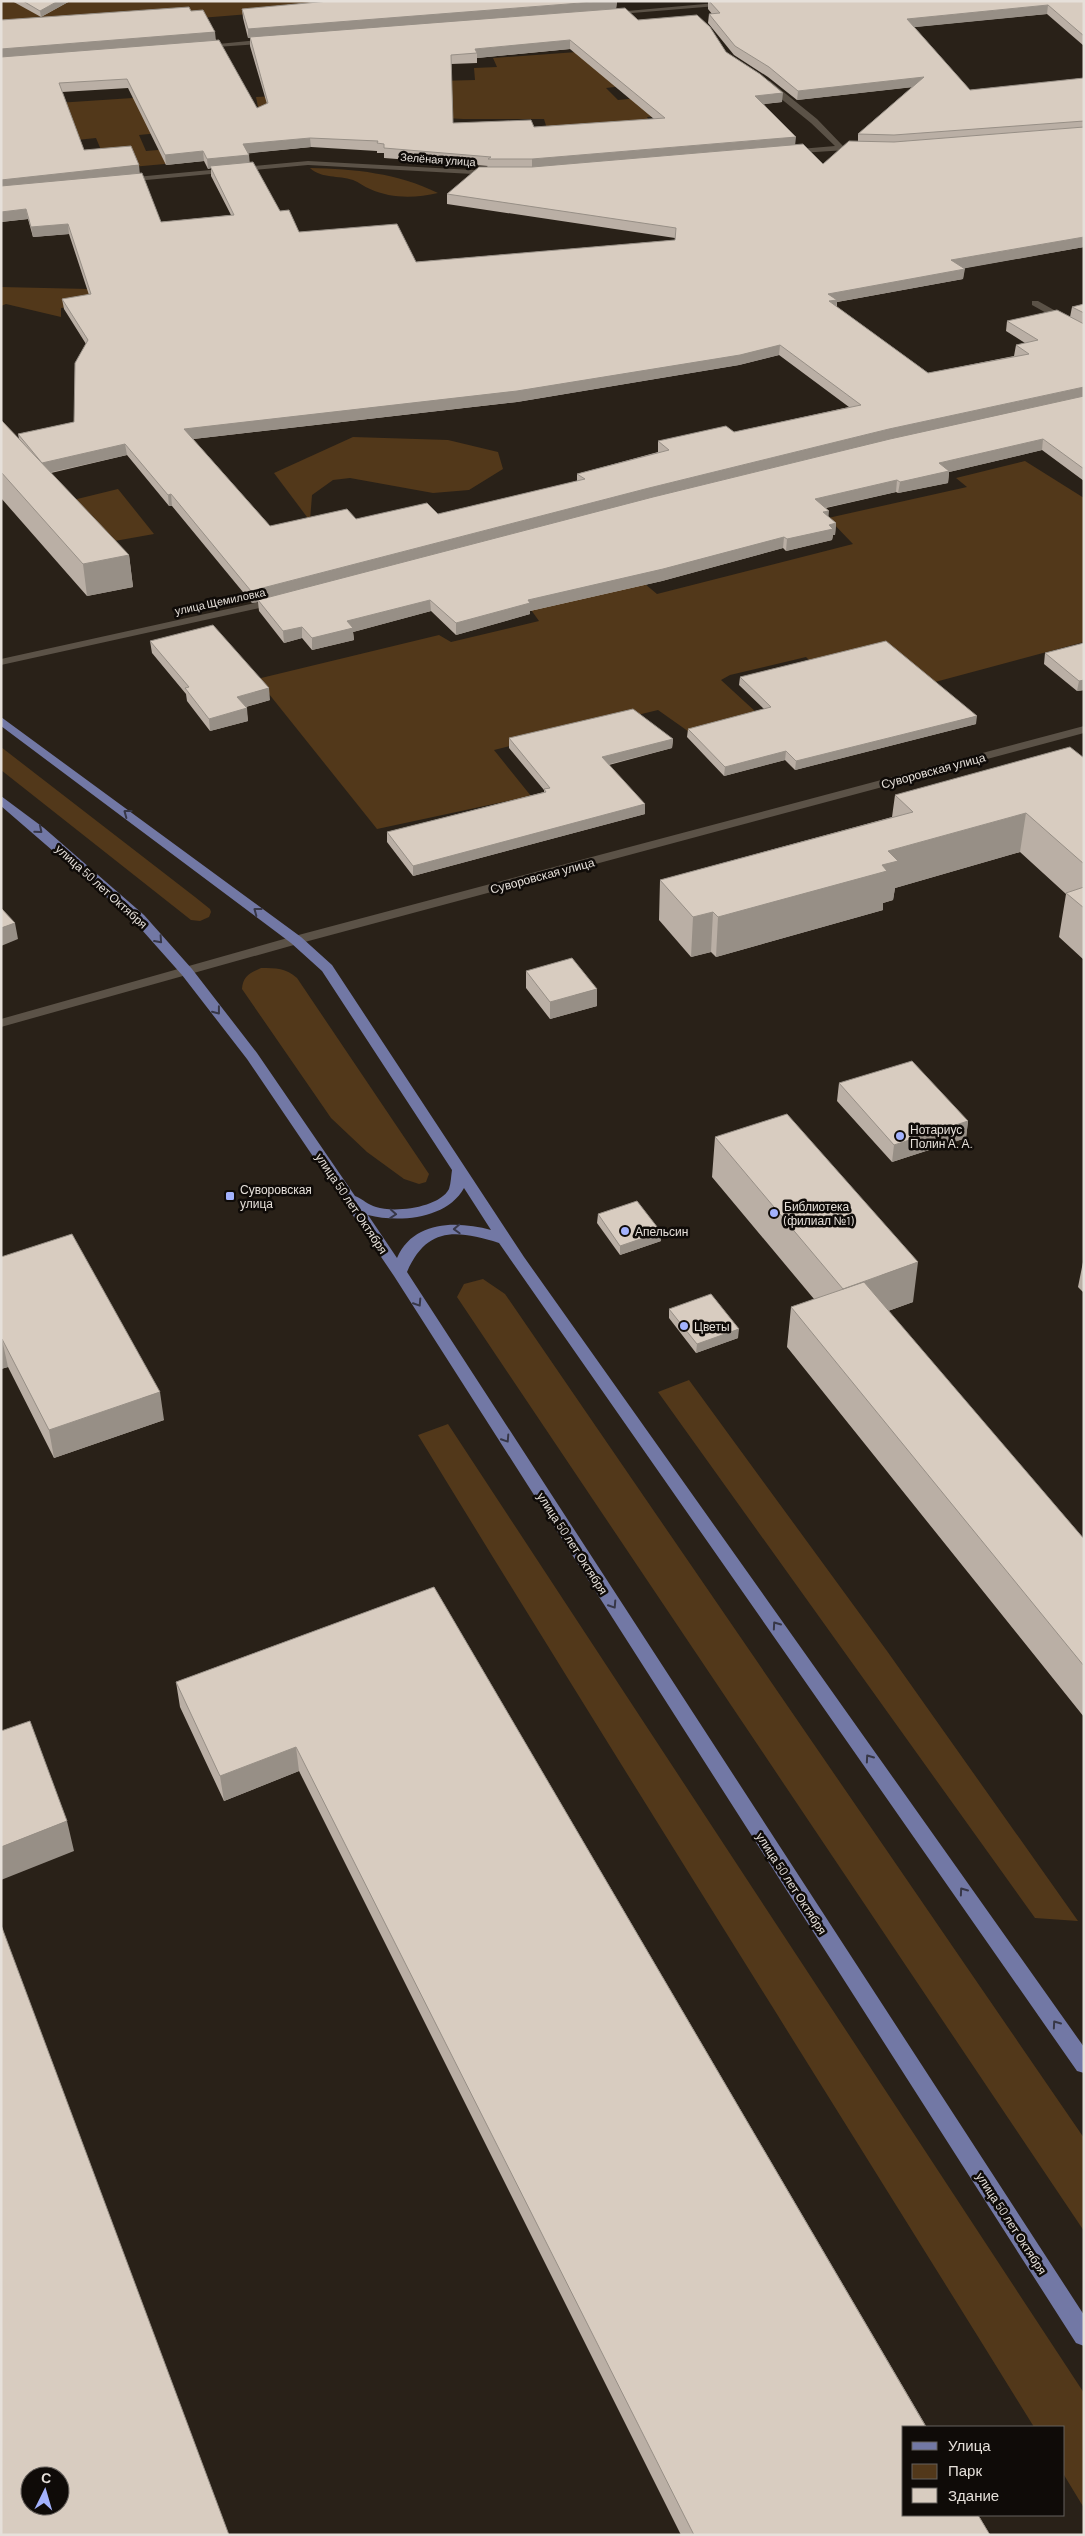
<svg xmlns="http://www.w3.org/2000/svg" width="1085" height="2536" font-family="Barlow,sans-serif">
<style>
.green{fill:#52381a}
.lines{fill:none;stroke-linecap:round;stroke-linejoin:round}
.minor{fill:#5b5247;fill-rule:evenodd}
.major{fill:#7278a5;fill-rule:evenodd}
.wall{fill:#baafa5;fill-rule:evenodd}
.shaded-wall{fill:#978f86}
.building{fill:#d8ccc0;stroke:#978f86;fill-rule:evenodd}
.oneway{stroke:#373747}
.poi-dot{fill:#a3b2fd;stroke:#0f0b08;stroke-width:2}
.labels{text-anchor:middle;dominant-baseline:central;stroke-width:5;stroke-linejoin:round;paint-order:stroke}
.far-street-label{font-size:11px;fill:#e6e0da;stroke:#0f0b08}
.street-label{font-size:12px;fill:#e6e0da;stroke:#0f0b08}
.poi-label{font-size:12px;fill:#e6e0da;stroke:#0f0b08;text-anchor:start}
</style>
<rect width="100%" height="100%" fill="#292118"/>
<!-- green -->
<path class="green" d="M1,1h335l2,6 -138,11 -6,-7 -193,22z
M591,51l49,33 -34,4 12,12 52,-5 19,18 -42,4 10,19 -109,-4 -4,-13h-81l-104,-6 -220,22 7,16 24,-2 6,14 -67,6 -13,-31 -77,8 23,-42 121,-8 96,16 -3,-15 63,-3 44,-11 112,-3 -1,-12 23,-1 -4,-9z
M310,168c45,1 87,5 128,25 -22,5 -46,6 -68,-4 -6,-2 -11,-7 -17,-9 -15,-5 -31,-1 -43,-12z
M1,287l88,2 54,7 -82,12v9l-55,-13 -5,2z
M353,437l95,3 50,12 5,17 -34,21 -36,3 -83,-15 -17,2 -21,15 -2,26 -36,-48z
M1025,461l59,37v144l-231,62 -47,-47 -76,18 -9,5 36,33 -65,21 -34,-24 -164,40 37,46 -154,33 -120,-150 182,-44 12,7 88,-21 -23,-32 105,-25 36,30 196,-50 -25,-26 139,-31 -11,-9z
M118,489l36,45 -45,8 -36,-42z
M1,747l194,150 15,12 1,3 -2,5 -9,4 -9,-1 -190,-150z
M261,968c15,0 25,0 36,10l132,196 -3,8 -7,2 -15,-5 -37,-27 -36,-34 -89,-129c1,-13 8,-16 19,-21z
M483,1279l22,15 579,844v93l-627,-934 7,-13z
M689,1380l198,271 191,270 -43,-3 -377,-526z
M448,1424l636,969v115l-20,-33v-48h-30c-205,-331 -413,-660 -616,-992z"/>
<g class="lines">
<!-- minor -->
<path class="minor" d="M727,2l2,3 -121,10 -3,-2z
M269,39l3,4 -70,5 -4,-2z
M764,81h6l47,38 26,27 19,-1 4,2 -4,2 -77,5v-4h3l47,-4 -24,-23 -47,-38z
M308,161l183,10 4,2 -4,2 -183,-10 -183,17 -4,-2 4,-2z
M1032,301h6l46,26v7l-52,-29z
M278,598l4,1v4l-281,62v-6z
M1084,726v7l-783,210 -300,84v-8l290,-82z"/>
<!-- major -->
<path class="major" d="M1,717l300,220 31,28 192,292 560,790v26l-7,-2 -578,-828c-42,-13 -72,-17 -92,29l677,1043v31l-8,-3 -682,-1067 -147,-217 -65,-84 -48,-54 -133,-115v-10l43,32 100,87 48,54 65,84 98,143c8,3 13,9 21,11 18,6 63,1 73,-18 2,-6 2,-13 3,-19l-130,-199 -31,-28 -290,-217zM464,1188l27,42c-34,-9 -77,-10 -94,28l-29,-43c31,8 79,4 96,-27z"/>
</g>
<!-- wall -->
<path class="wall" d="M12,1h58l-29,16z
M329,1h288l-1,8 22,11 88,32 56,50 -18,2 31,41 28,19 35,-22v-8l54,-47 -115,13 -29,-23 -34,-22 -26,-32 1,-9h3l-4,-5v-7h-7l-1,-1h384v45l-37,-32 -133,13 56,63 114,-12v169l-120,21 -1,11 -126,23v5l91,66 86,-17 2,-11 9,-2 -19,-12 1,-10 63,-4 2,-10 12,-3v177l-42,-31 -93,22 -1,11 -50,10 -2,-1 -70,16 2,9 8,6 -1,12h-2l-1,5 -46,11 -3,-3 -121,33 -132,30v3l-74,21 -25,-24 -78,21 1,8 -42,10 -10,-12 -18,5 -25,-32 -1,-9 -6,1 -80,-97h-3l-42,-51 -76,18 78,82 4,32 -46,9 -86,-98v-77l18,18 -1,-5 56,-12 12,-78 -22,-35 -2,-10 27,-4 -20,-61 -36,3 -5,-18 -27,3v-202l190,-9 25,29 41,68 10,-4 -17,-58v-8h-2l-5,-20 -1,-9zM570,49l84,70 -120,8 -81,-4 -2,-59 26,-1v-5zM128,88l38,77 38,-4 4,8 3,-1v8l20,39 -70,7 -22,-49 -55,-23 -22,-58zM311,147l66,4v2h7v5l104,8 -41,28v10l228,34v2l-259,22 -117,-30 -19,-21 -31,-48v-8l-1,-2zM779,355l70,52 -115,25 -76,9v11l-81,22v7l-139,33 -82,5 -86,7 -77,-87 324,-37 222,-37z
M150,641l120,59 -24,7 2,14 -38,10 -23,-30 -1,-7 -34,-41z
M1084,643v47l-7,1 -33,-27 1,-11z
M740,677l236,47 -181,46 -10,-10 -61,16 -37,-39 1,-8 76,-20 -25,-24z
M509,738l164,1 -1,9 -63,17 36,49 -232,62 -26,-34v-10l157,-40v-2l-35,-42z
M1084,758v202l-25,-23 7,-43 -46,-42 -125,36 -2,12 -10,3v7l-167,47 -5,-5 -20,5 -32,-37 1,-40 232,-63 3,-22z
M526,971l71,35 -47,13 -24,-31z
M839,1083l129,38 -2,17 -74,24 -55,-61z
M715,1137l198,165 -25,9 196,228v178l-297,-370 4,-40 23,-8 -102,-122z
M598,1214l63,18v9l-41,14 -23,-32z
M1,1257l163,163 -110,38 -46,-91 -7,2z
M1084,1257v36l-6,-6z
M669,1309l69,29 -42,15 -27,-35z
M434,1587l556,948h-309l-382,-764 -75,30 -44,-94 -4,-25z"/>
<!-- shaded-wall -->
<path class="shaded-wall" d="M58,1h12l-29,16 -1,-6z
M606,1h11l-1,8 -368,29v-9z
M1048,5l-1,9 -141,14 1,-9z
M215,32l1,9 -215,17v-9z
M570,40v9l-93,9v-5l-2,-4z
M924,77l-1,9 -126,14 1,-9z
M783,93l-1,9 -27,3v-9z
M796,137l-1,9 -263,23v-10z
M310,138l1,9 -68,7v-10z
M203,151l1,10 -38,4 -1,-10z
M249,155l1,10 -40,1 1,2 -3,1 -1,-10z
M139,165l1,10 -139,15v-10z
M26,209l2,10 -27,3v-10z
M68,224l1,10 -36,3 -2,-10z
M1084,237v10l-134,24 1,-11z
M965,269l-2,10 -126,23 -1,8 -8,2v-18z
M780,345l-1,10 -40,10 -222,37 -332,38 -1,-11z
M1084,387v10l-826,203v2l-6,1 -1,-12 398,-103 240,-59z
M1043,439l-1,11 -93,22 -1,11 -50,10 2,-11 39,-19z
M125,444l2,11 -84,19 -1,-11z
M897,480l-1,12 -81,18v-11z
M171,494l1,12h-3l-1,-11z
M829,511l-1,11 -5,-10z
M836,523l-1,12h-2l-1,5 -46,11 1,-12 42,-14z
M784,537l-1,11 -121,33 -132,30v3l-74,21v-12l72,-23z
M129,555l4,32 -46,9 -4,-32z
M430,600l1,11 -78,21 1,8 -42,10v-12l35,-17z
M302,627v11l-18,5 -1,-12z
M1084,680v10l-7,1 2,-10z
M269,688l1,12 -32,9 -1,-12z
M247,708l1,13 -38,10 -1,-12z
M977,716l-1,8 -181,46 1,-9z
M673,739l-1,9 -70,18v-9z
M786,751l-1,9 -61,16 1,-9z
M645,804v10l-232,62v-10z
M1026,813l-6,39 -125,36 -2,12 -10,3v7l-167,47 2,-40 170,-66z
M713,912l-2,40 -20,5 2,-40z
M15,923l3,16 -17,7v-18z
M597,989v17l-47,13v-17z
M968,1121l-2,17 -74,24 2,-17z
M661,1232v9l-41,14v-9z
M918,1262l-5,40 -75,27 5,-40z
M739,1329l-1,9 -42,15 1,-9z
M1,1339h1l6,28 -7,2z
M160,1392l4,28 -110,38 -5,-28z
M296,1747l3,24 -75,30 -4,-25z
M67,1821l7,30 -73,29v-33z"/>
<!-- building -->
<path class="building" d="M23,1h35l-18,10z
M329,1h277l-358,28 -6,-20z
M709,1h375v35l-36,-31 -141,14 63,71 114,-12v43l-190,14 -36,-1 66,-57 -126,14 -29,-24 -34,-21 -26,-32 11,-1z
M189,7l2,4 12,-1 12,22 -214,17v-29z
M625,8l13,12 59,-5 13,12 16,25 34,22 23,19 -28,3 41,41 -264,22h-44l3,-2 -107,-9v-4l-7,-1 1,-2 -68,-3 -67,6 6,11 -42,4 -4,-8 -38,4 -38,-76 -68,4 25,67 47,-4 8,19 -138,15v-123l218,-17 38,68 11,-5 -18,-66zM570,40l95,78 -131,9 -3,-7 -78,3 -2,-68 26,-2 -2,-4z
M1084,127v110l-133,23 14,9 -137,25 9,6 -8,1 99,72 101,-19 -13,-9 22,-5 -31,-19 50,-11 27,14v63l-195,42 -240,59 -398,103 -80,-97 -3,1 -43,-51 -83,19 -24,-29 56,-12 1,-59 13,-23 -26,-41 29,-5 -23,-70 -37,3 -5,-18 -25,3v-26l141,-13 19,49 73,-7 -24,-49 43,-4 27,49 9,-1 10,22 98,-8 19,38 259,-22 1,-12 -229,-34 32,-27h53l271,-23 20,20 26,-23 45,1zM780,345l81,60 -127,27 -8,-6 -68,15 11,9 -92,24 8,5 -147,35 -11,-11 -71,16 -9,-10 -77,17 -86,-97 333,-38 223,-36z
M1084,304v9l-12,-6z
M1084,396v73l-41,-30 -104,24 10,8 -49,11 -3,-2 -82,19 14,12 -6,1 13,11 -7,2 4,4 -46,10 -3,-2 -121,32 -135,31 2,3 -74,20 -26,-23 -83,21 6,7 -41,10 -10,-11 -19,4 -25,-31 395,-103 237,-58z
M1,421h1l127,134 -46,9 -82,-92z
M213,625l56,63 -32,9 10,11 -38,11 -24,-31 4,-1 -39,-46z
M886,641l91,75 -181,45 -10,-10 -61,16 -37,-38 83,-22 -31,-30z
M1084,643v37l-5,1 -34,-28z
M633,709l40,30 -71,18 43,47 -232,62 -26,-34 159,-40 -2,-3 6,-1 -41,-50z
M1070,747l14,11v106l-58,-51 -138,38 10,10 -16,4 5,6 -169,46 -5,-5 -20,5 -33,-37 253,-68 -18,-17z
M1084,887v21l-18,-15z
M1,908l14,15 -14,5z
M572,958l25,31 -47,13 -24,-31z
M912,1061l56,60 -74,24 -55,-62z
M787,1114l131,148 -75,27 -128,-152z
M637,1201l24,31 -41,14 -22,-32z
M72,1234l88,158 -111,38 -47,-91h-1v-82z
M864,1282l220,257v127l-293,-359z
M711,1294l28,35 -42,15 -28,-35z
M434,1587l492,840h-22v88h74l12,20h-296l-398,-788 -76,29 -44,-94z
M30,1721l37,100 -66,26v-116z
M1,1925l228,610h-228zM30,2476h30v30h-30z"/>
<!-- one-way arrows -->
<defs><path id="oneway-chevron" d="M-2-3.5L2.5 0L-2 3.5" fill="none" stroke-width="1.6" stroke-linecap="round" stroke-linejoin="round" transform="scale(1.25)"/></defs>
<g class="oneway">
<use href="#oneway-chevron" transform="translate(127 813) rotate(-143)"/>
<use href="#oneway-chevron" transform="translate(39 830) rotate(40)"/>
<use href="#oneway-chevron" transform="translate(257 911) rotate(-143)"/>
<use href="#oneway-chevron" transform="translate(159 940) rotate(48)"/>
<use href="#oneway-chevron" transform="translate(217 1011) rotate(52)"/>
<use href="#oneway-chevron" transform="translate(393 1214) rotate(4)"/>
<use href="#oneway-chevron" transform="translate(457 1229) rotate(178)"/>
<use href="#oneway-chevron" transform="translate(418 1303) rotate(57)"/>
<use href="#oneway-chevron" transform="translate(506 1439) rotate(57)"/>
<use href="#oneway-chevron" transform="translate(613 1605) rotate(57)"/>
<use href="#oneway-chevron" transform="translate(776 1625) rotate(-125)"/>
<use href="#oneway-chevron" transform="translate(869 1758) rotate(-125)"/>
<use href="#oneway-chevron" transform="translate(963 1891) rotate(-125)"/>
<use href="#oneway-chevron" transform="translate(1056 2024) rotate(-125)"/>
</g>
<!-- markers -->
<g class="poi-dot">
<circle cx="900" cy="1136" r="5"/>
<rect x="225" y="1191" width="10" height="10" rx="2.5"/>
<circle cx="774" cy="1213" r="5"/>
<circle cx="625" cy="1231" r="5"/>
<circle cx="684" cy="1326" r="5"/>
</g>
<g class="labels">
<!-- far-street labels -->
<g class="far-street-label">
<text transform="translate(438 159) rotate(4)">Зелёная улица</text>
<text transform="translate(220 601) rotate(-12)">улица Щемиловка</text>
</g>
<!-- street labels -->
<g class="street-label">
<text transform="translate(933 770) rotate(-15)">Суворовская улица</text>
<text transform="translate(542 875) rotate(-15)">Суворовская улица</text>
<text transform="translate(102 886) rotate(42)">улица 50 лет Октября</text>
<text transform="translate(352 1203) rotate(56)">улица 50 лет Октября</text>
<text transform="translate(573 1543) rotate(57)">улица 50 лет Октября</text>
<text transform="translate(792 1883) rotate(57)">улица 50 лет Октября</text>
<text transform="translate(1012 2223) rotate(57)">улица 50 лет Октября</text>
</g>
<!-- poi labels -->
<g class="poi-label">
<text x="910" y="1129">Нотариус<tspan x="910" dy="14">Полин А. А.</tspan></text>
<text x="240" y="1189">Суворовская<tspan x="240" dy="14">улица</tspan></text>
<text x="784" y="1206">Библиотека<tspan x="784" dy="14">(филиал №1)</tspan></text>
<text x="635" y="1231">Апельсин</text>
<text x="694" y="1326">Цветы</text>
</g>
</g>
<!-- border -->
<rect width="1085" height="2536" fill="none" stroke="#e6e0da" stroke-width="5"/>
<!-- legend -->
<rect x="902" y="2426" width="162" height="90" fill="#0f0b08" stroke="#65605c"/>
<rect x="912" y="2442" width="25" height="8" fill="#7278a5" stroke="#65605c"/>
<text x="948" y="2451" font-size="15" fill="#e6e0da">Улица</text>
<rect x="912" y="2464" width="25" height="15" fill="#52381a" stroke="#65605c"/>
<text x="948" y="2476" font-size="15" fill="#e6e0da">Парк</text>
<rect x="912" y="2488" width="25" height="15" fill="#d8ccc0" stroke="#65605c"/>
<text x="948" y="2501" font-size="15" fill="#e6e0da">Здание</text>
<!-- north arrow -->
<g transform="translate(45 2491) rotate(5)"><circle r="24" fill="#0f0b08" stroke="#65605c"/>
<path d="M0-4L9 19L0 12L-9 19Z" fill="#a3b2fd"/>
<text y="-8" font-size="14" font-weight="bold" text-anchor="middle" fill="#e6e0da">С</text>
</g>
</svg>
